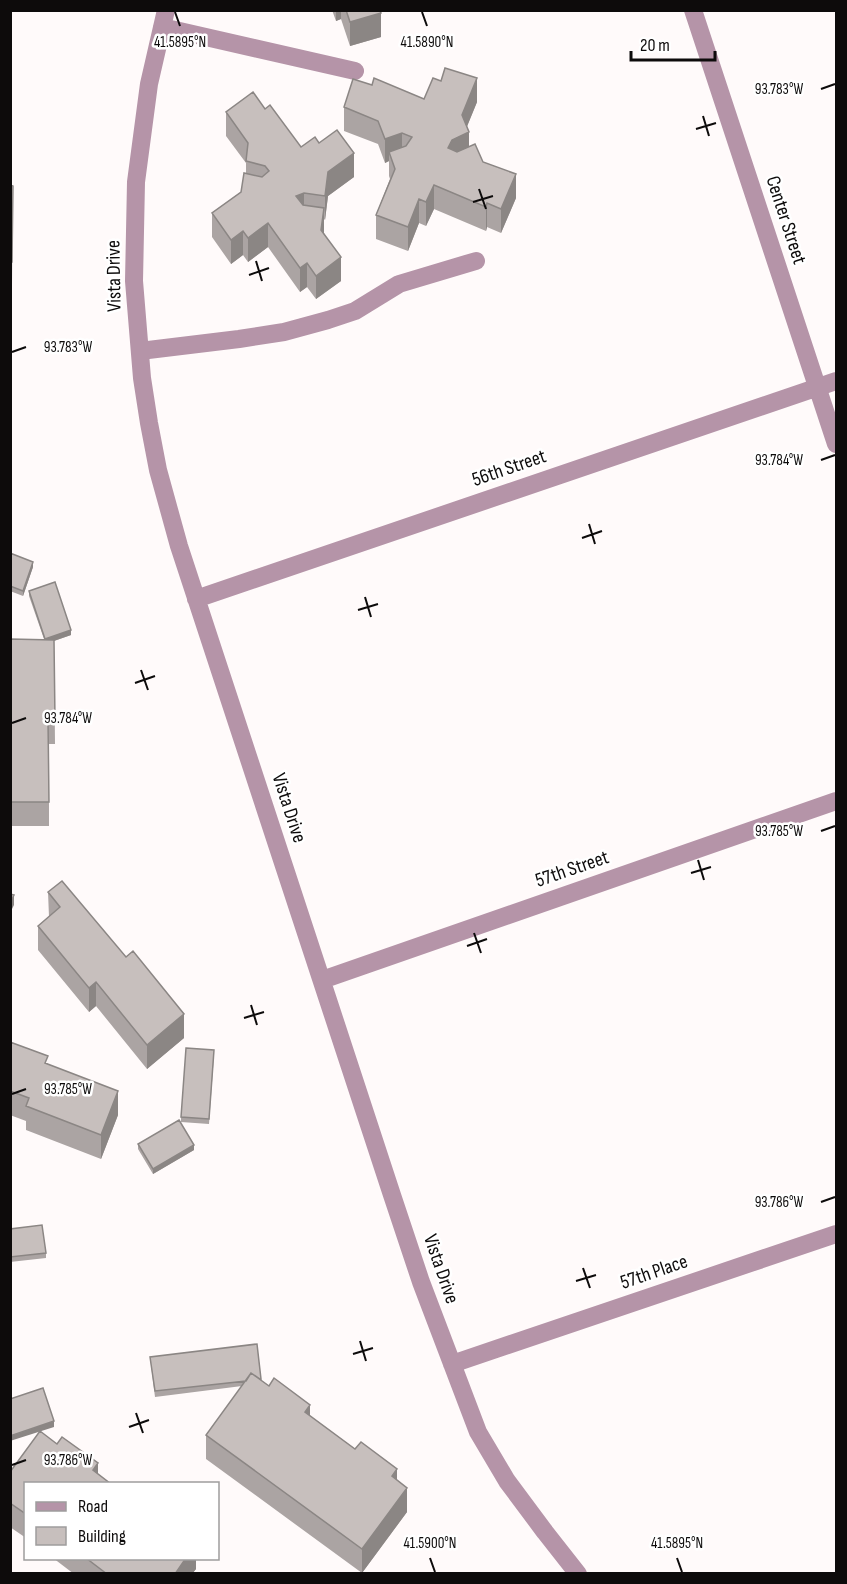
<svg xmlns="http://www.w3.org/2000/svg" width="847" height="1584" font-family="'Sofia Sans Condensed',sans-serif">
<style>
.lines{fill:none;stroke-linecap:round;stroke-linejoin:round}
.minor{stroke:#b594a8;stroke-width:18}
.wall{fill:#aba4a3}
.shaded-wall{fill:#8b8684}
.building{fill:#c7bfbd;stroke:#8b8684;stroke-width:1.5}
.ticks{fill:none;stroke:#0d0b0b;stroke-width:2}
.labels{text-anchor:middle;dominant-baseline:central;stroke-width:5;stroke-linejoin:round;paint-order:stroke}
.street-label{font-size:20px;fill:#0d0b0b;stroke:#fff}
.ticks-label{font-size:15px;text-anchor:middle;fill:#0d0b0b;stroke:#fff;stroke-width:5;stroke-linejoin:round;paint-order:stroke}
</style>
<rect width="100%" height="100%" fill="#fffafa"/>
<g class="lines">
<!-- minor -->
<path class="minor" d="M166,10l-17,74 -13,98 -2,99 8,97 7,45 9,47 21,76 213,649 29,87 57,150 29,49 38,51 33,42
M693,10l143,434
M162,27l193,44
M140,351l99,-12 45,-7 44,-12 27,-9 44,-27 77,-23
M196,599l640,-218
M322,980l514,-179
M452,1364l384,-130"/>
</g>
<!-- wall -->
<path class="wall" d="M332,10h48l1,27 -31,9 -9,-27 -5,2z
M372,85l52,14 53,3 -10,24 2,21 47,51 -15,35 -14,-6 -1,4 -52,-22 -8,17 -7,-3 -11,28 -32,-12v-24l14,-36 -1,-3v-15l-4,2 -7,-19 -34,-13v-24z
M265,109l36,38 18,-4 35,34 -26,19 -3,24 -1,-1v14l17,48 -25,18 -9,-12 -7,5 -32,-45 -20,15 -5,-7 -12,9 -19,-27v-24l29,-21 5,-19v-10l-20,-27v-24z
M10,185l3,1 -1,100h-2z
M10,553l23,14 -10,29 -13,-5z
M29,591l42,44 -17,6 1,103h-6v82h-39v-187h34l-15,-43z
M48,892l136,146 -37,31 -51,-63 -7,6 -51,-62v-24l11,-9z
M10,1042l38,22 70,51 -17,44 -75,-29v-9l-16,-6z
M214,1055l-5,69 -28,-2v-5z
M138,1144l56,6 -41,24 -15,-25z
M10,1229l36,24v5l-36,4z
M257,1344l4,36 136,100 10,32 -45,61 -156,-114v-24l36,-49 -87,11 -5,-40z
M10,1472l88,2 -72,10v54l-16,-11z
M53,1558h143v11l-4,5h-118z"/>
<!-- shaded-wall -->
<path class="shaded-wall" d="M336,10h5v9l-5,2z
M381,13v24l-31,9v-24z
M477,78v24l-13,32 5,-2v24l-21,-8z
M402,133v23l-13,-4v9l-4,2v-24z
M354,153v24l-26,19 -3,24v-24l3,-24z
M516,174v24l-15,35v-24z
M434,185v24l-8,17v-24z
M304,193v24l-8,-21z
M419,199v24l-11,28v-24z
M487,203v24l-1,4v-24z
M324,208v24l-3,22v-24z
M268,223v24l-20,15v-24z
M243,231v24l-12,9v-24z
M341,257v24l-25,18v-23z
M307,263v24l-7,5v-24z
M33,562v5l-10,29v-5z
M71,630v5l-26,9v-5z
M14,895v10l-4,8v-10z
M96,982v24l-7,6v-24z
M184,1014v24l-37,31v-24z
M118,1091v24l-17,44v-24z
M194,1145v5l-41,24v-5z
M310,1405v24l-5,-17z
M54,1421v6l-44,14v-5z
M98,1463v21l-5,-14z
M397,1469v24l-5,-17z
M407,1488v24l-45,61v-24z
M186,1558h10v11l-4,5h-17z"/>
<!-- building -->
<path class="building" d="M346,10h34l1,3 -31,9z
M445,68l32,10 -15,37 7,17 -17,8 -4,8 9,4 18,-8 8,18 33,12 -15,35 -14,-6 -1,4 -52,-22 -8,17 -7,-3 -11,28 -32,-12 19,-46 -6,-17 17,-6 6,-9 -10,-4 -17,6 -7,-18 -34,-14 9,-28 19,6 2,-7 50,21 9,-21 8,3z
M253,92l12,17 5,-4 31,42 14,-10 4,6 18,-13 17,23 -26,19 -3,24 -21,-3 -8,3 7,9 21,3 -3,22 20,27 -25,19 -9,-13 -7,5 -32,-45 -20,15 -5,-7 -12,9 -19,-27 29,-21 3,-19 18,4 7,-6 -4,-5 -19,-5 2,-18 -22,-31z
M10,185l3,1 -1,76h-2z
M10,553l23,9 -10,29 -13,-5z
M55,582l16,48 -26,9 -16,-48z
M10,639l44,1 1,80h-7l1,82h-39z
M62,881l64,76 7,-6 51,63 -37,31 -51,-63 -7,6 -51,-62 22,-19 -12,-15z
M10,894l4,1 -4,8z
M10,1042l38,14 -3,7 73,28 -17,44 -75,-29 3,-8 -19,-7z
M186,1048l28,2 -5,69 -28,-2z
M179,1120l15,25 -41,24 -15,-25z
M42,1225l4,28 -36,4v-28z
M257,1344l4,35h-1l-9,-6 -5,8 -91,10 -5,-34z
M251,1373l18,13 5,-8 36,27 -5,7 50,37 6,-7 36,27 -5,7 15,12 -45,61 -156,-114z
M43,1388l11,33 -44,15v-37z
M40,1431l17,13 5,-7 36,26 -5,7 18,14h-85v30l-16,-11v-31z
M86,1558h100l-11,16h-68z"/>
<!-- ticks -->
<path class="ticks" d="M175,12l5,14M422,12l5,14M821,89l14,-5M703,116l6,20M696,129l20,-6M479,189l7,20M473,202l20,-6M256,261l6,20M249,275l20,-7M12,352l14,-5M821,460l14,-5M589,524l6,20M582,538l20,-7M365,597l6,20M358,610l20,-6M141,670l7,20M135,683l20,-7M12,723l14,-5M821,831l14,-5M698,860l6,20M691,873l20,-6M474,933l7,20M467,946l20,-7M251,1005l6,20M244,1018l20,-6M12,1094l14,-5M821,1202l14,-5M583,1268l7,20M576,1281l20,-6M360,1341l6,20M353,1354l20,-6M136,1413l7,20M129,1427l20,-7M12,1465l14,-5M430,1558l5,14M677,1558l5,14"/>
<g class="labels">
<!-- street labels -->
<g class="street-label">
<text transform="translate(786 220) rotate(72)">Center Street</text>
<text transform="translate(114 276) rotate(-91)">Vista Drive</text>
<text transform="translate(509 468) rotate(-19)">56th Street</text>
<text transform="translate(289 808) rotate(72)">Vista Drive</text>
<text transform="translate(572 869) rotate(-19)">57th Street</text>
<text transform="translate(441 1269) rotate(71)">Vista Drive</text>
<text transform="translate(654 1272) rotate(-19)">57th Place</text>
</g>
</g>
<g class="ticks-label">
<text x="180" y="47">41.5895°N</text>
<text x="427" y="47">41.5890°N</text>
<text x="779" y="94">93.783°W</text>
<text x="68" y="352">93.783°W</text>
<text x="779" y="465">93.784°W</text>
<text x="68" y="723">93.784°W</text>
<text x="779" y="836">93.785°W</text>
<text x="68" y="1094">93.785°W</text>
<text x="779" y="1207">93.786°W</text>
<text x="68" y="1465">93.786°W</text>
<text x="430" y="1548">41.5900°N</text>
<text x="677" y="1548">41.5895°N</text>
</g>
<!-- border -->
<rect width="847" height="1584" fill="none" stroke="#0d0b0b" stroke-width="24"/>
<!-- legend -->
<rect x="24" y="1482" width="195" height="78" fill="#ffffff" stroke="#9e9d9d" stroke-width="1.5"/>
<rect x="36" y="1502" width="30" height="9" fill="#b594a8" stroke="#9e9d9d" stroke-width="1.5"/>
<text x="78" y="1512" font-size="18" fill="#0d0b0b">Road</text>
<rect x="36" y="1527" width="30" height="18" fill="#c7bfbd" stroke="#9e9d9d" stroke-width="1.5"/>
<text x="78" y="1542" font-size="18" fill="#0d0b0b">Building</text>
<!-- scale -->
<path d="M631 51v9h84v-9" fill="none" stroke="#0d0b0b" stroke-width="3"/>
<text x="640" y="51" font-size="18" fill="#0d0b0b" stroke="#ffffff" stroke-width="4.5" paint-order="stroke">20 m</text>
</svg>
